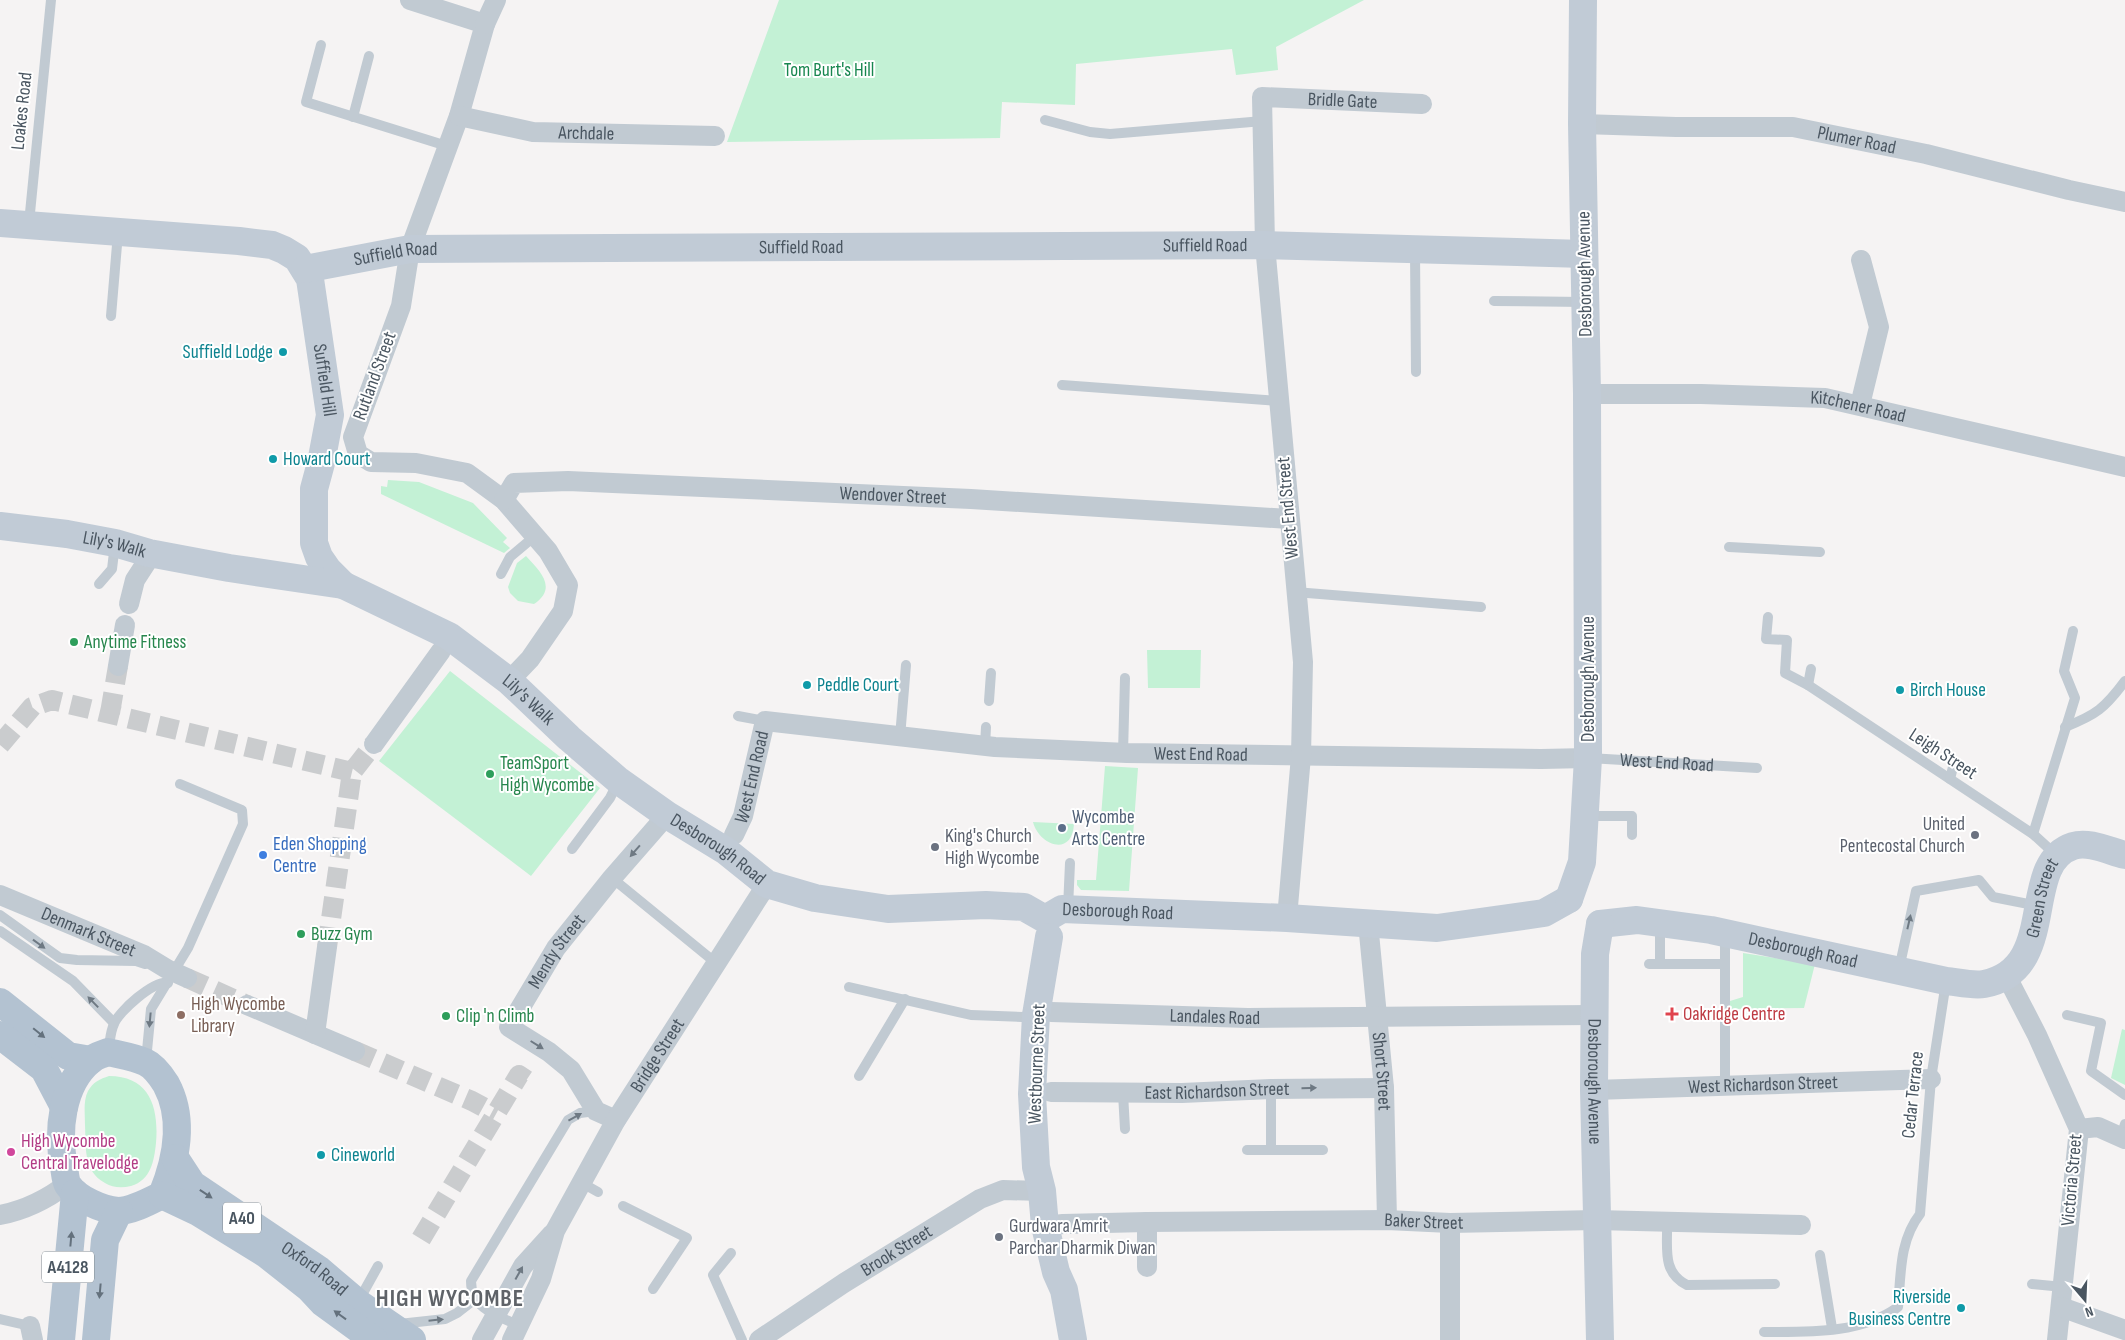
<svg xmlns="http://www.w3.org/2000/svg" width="2125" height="1340" font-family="'Sofia Sans Condensed',sans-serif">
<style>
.green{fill:#c3f1d5}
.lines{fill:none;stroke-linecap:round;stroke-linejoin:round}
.street-tunnel{stroke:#caccce;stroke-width:20;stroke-dasharray:20 10;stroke-linecap:butt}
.lane{stroke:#c1cad2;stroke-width:10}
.street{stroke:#c1cad2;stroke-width:20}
.secondary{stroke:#c1cbd6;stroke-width:28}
.primary{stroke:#b3c2d1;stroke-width:28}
.oneway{fill:#6e7983}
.oneway2{fill:#64717d}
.culture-dot{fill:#0f9aa8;stroke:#fff;stroke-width:2}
.leisure-dot{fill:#2e9e5b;stroke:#fff;stroke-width:2}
.service-dot{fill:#5c6f8a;stroke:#fff;stroke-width:2}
.worship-dot{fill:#6b7280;stroke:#fff;stroke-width:2}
.shop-dot{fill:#3f7fe0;stroke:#fff;stroke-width:2}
.health-dot{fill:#e0444e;stroke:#fff;stroke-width:2}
.education-dot{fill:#8d6e63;stroke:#fff;stroke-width:2}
.hotel-dot{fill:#d1479c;stroke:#fff;stroke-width:2}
.labels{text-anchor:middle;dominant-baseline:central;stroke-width:4;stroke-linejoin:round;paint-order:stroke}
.shield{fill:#fff;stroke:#808990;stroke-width:1}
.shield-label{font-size:18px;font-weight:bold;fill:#4a5661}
.park-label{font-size:19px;fill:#17864f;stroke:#fff}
.street-label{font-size:19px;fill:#4a5661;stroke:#fff}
.culture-label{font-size:19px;fill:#0d838f;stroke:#fff;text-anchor:start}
.leisure-label{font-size:19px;fill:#27864d;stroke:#fff;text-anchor:start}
.service-label{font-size:19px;fill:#4e5e75;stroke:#fff;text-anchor:start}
.worship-label{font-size:19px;fill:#5b616d;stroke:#fff;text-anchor:start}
.shop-label{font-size:19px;fill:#366cbe;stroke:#fff;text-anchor:start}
.education-label{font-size:19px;fill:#785e54;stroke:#fff;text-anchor:start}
.health-label{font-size:19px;fill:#be3a42;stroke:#fff;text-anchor:start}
.hotel-label{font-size:19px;fill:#b23c85;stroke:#fff;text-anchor:start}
.district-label{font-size:24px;font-weight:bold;letter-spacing:1px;fill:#5f6368;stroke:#fff}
</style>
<rect width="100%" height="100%" fill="#f5f3f3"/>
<!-- green -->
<path class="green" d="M779,0h585l-88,47 2,23 -42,5 -4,-26 -156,15 -1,41 -73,-3 -2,36 -273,4z
M388,480l31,2 54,21 34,35 -4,4 7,6 -6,5 -123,-59v-8l6,1z
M526,556c14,15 32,32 8,48l-16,-3 -8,-8 -2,-6 9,-24z
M1147,650h54l-1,38h-52z
M450,671l150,117 -69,88 -152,-115z
M1105,766l33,2 -9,123 -48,-1 -4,-5v-5h19z
M1033,822l41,2c-2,34 -35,21 -41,-2z
M1743,953l72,11 -11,44 -74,1v-8l13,-4z
M2122,1029l3,1v55l-14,-7z
M109,1076c41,0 50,32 47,67 -2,18 -5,37 -25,43 -9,2 -18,2 -26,-3 -22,-12 -19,-36 -20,-58 0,-11 -2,-24 3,-34 5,-9 12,-12 21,-15z"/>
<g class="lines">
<!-- street-tunnel -->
<path class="street-tunnel" d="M110,713l8,-47
M0,745l32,-38 20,-7 300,72
M327,947l25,-175 22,-28
M187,978l60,27
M355,1051l117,50 24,13
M421,1239l98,-164 9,6"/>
<!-- lane -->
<g class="lane">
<path d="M321,45l-15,57 141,44"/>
<path d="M353,117l16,-61"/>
<path d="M1045,120l45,12 20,2 153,-13"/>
<path d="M29,223l22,-223"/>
<path d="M1415,251l1,121"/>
<path d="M1494,301l90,1"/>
<path d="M111,316l7,-83"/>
<path d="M1062,385l216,16"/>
<path d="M1729,547l91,5"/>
<path d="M501,574l9,-17 25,-21"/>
<path d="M99,584l13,-15 3,-25"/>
<path d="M1295,592l186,15"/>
<path d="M1768,617l-2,22 21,1 -2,33 23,12 225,149 23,21"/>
<path d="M1808,685l3,-16"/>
<path d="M989,701l2,-28"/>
<path d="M738,716l27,5"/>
<path d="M2065,727c31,-12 40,-19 60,-46"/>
<path d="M900,737l6,-72"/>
<path d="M985,746l1,-19"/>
<path d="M1123,753l2,-75"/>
<path id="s1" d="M1589,758l168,10"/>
<path d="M1950,779l4,-16"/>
<path d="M1585,816h47v19"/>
<path d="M2033,834l42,-136 -11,-27 9,-40"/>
<path d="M572,849l38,-51 8,-16"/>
<path d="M612,878l104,85"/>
<path d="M1068,908l2,-45"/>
<path d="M0,915l60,43 17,2 59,1 9,3"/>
<path d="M1660,925v39"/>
<path d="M0,931l73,50 41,42"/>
<path d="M1649,964h76"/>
<path d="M1899,969l17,-78 63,-11 14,17 45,9"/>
<path d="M849,987l122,28 51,2 13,-2"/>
<path d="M2067,1015l34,8 -10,48 34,24"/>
<path d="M108,1052c2,-9 2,-20 6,-28 4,-12 41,-45 54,-41"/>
<path d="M146,1061l5,-52 37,-61 55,-124 -1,-14 -62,-26"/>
<path d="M859,1076l46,-77"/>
<path d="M1725,1085v-151"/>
<path d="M1271,1089v60"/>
<path d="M1123,1093l2,36"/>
<path d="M2121,1137l4,-13"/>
<path d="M1247,1150h76"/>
<path d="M582,1183l16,9"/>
<path d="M623,1206l64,32 -34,51"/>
<path d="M1667,1221c1,26 -6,51 20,64l88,-1"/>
<path d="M731,1253l-18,22 29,65"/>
<path d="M1820,1255l12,73"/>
<path d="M2032,1284l31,3"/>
<path d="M358,1302l20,-36"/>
<path d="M0,1319l30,7"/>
<path d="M399,1324l46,-5 12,-6 18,-14"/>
<path d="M520,1326c-22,-10 -49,-17 -49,-45l97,-161 12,-7 16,-2"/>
<path d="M1764,1332c43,0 98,2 134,-25 3,-32 1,-66 22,-93l11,-135 15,-97"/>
</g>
<!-- street -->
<g class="street">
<path d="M410,0l75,24 -26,92 -49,133 -9,57 -48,131 5,17 13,8 45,1 51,10 37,27 44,51 20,34 -5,26 -33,48 -21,22"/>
<path d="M485,24l11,-24"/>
<path id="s2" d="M459,116l74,16 182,4"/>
<path id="s3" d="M1582,124l94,3h117l133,27 143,36 56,12"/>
<path id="s4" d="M1587,394h114l124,4 300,69"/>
<path d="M1860,405l19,-78 -18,-67"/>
<path id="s5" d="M504,500l10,-17 54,-2 403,18 318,20"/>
<path d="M129,604l6,-24 11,-17"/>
<path d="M118,666l7,-41"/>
<path d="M374,744l67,-93"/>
<path id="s6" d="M734,835l9,-19 22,-95 230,26 132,6 414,6 47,-1"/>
<path id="s7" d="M0,895l144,60 23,14 20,9"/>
<path id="s8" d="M1287,918l14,-162 2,-94 -38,-417 -3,-148 160,7"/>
<path id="s9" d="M1368,923l16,165 3,132"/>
<path d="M2006,975l31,60 42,94 -22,211"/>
<path d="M247,1005l108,46"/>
<path id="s10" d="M1051,1012l197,6 346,-3"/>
<path d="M315,1034l12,-87"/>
<path id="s11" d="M1594,1090l337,-11"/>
<path id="s12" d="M1051,1092l131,1 89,-4 113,-1"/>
<path id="s13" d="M616,1120l-20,-9 -25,-41 -22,-18 -40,-25 47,-79 56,-70 55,-63"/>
<path d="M2079,1129l19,-2 27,12"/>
<path d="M0,1215c26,-5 46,-15 67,-31"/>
<path d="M1147,1222v45"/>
<path id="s14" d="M1045,1226l18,-2 84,-2 240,-2 63,3 146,-3 205,5"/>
<path d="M2061,1307l64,23"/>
<path d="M30,1326l3,14"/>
<path d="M482,1340l41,-74 29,-32"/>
<path id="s15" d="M512,1340l29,-61 14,-48 61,-111 151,-236"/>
<path id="s16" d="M759,1340l85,-57 136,-84 23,-9 39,1"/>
<path d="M1450,1340v-117"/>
</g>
<!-- secondary -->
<g class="secondary">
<path id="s17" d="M0,223l239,18 33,4 12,5 13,8 13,21 20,136 -9,48 -7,26v54l5,14 9,13 15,15"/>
<path id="s18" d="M305,269l105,-20 855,-4 319,9"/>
<path id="s19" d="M0,526l67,8 48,9 34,10 80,15 114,17 106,51 60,45 60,57 50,43 48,34 59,36 41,33 48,14 73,11 98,-4 38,2 21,12 17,-10 225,9 150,10 107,-15 25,-14"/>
<path d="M1569,899l13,-37 6,-104 -1,-364 -5,-270 1,-124"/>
<path id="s20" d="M1600,924l37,-4 74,10 235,51c11,1 27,5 38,3 77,-15 34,-120 89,-138 16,-5 36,5 52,9"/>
<path id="s21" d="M1600,924l-5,30 -1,136 6,250"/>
<path d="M1049,937l-13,78 -4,79 4,73 6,24 3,35 11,46 8,18 9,50"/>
</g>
<!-- primary -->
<g class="primary">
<path d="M0,1002l68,54 23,4"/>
<path d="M0,1035l44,34 20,38"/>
<path d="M108,1052c12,3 26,5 37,10 9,4 16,14 21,22 19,35 10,77 -4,111 -12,6 -30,16 -44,16 -15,-1 -41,-12 -50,-26 -3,-5 -3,-13 -4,-18 -7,-35 -3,-83 27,-107 4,-4 12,-6 17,-8z"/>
<path id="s22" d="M175,1158l17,26 126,85 40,34 54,37"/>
<path d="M162,1195l36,17 68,42 43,34 14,15 51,37"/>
<path d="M61,1340l14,-147"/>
<path d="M96,1340l9,-100 14,-29"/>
</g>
</g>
<!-- one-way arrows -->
<defs><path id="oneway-solid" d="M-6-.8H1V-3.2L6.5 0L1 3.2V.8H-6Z" transform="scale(1.25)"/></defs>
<g class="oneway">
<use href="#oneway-solid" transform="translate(635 851) rotate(131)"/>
<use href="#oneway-solid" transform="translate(1909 922) rotate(-77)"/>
<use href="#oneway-solid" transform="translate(39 944) rotate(36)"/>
<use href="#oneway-solid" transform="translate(93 1002) rotate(-134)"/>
<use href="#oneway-solid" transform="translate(150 1020) rotate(95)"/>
<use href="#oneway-solid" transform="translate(537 1045) rotate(32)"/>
<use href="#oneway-solid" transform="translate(1309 1088) rotate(-1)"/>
<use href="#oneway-solid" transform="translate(575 1117) rotate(-29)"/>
<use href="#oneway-solid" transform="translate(519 1273) rotate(-61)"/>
<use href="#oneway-solid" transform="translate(436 1320) rotate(-6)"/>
</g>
<g class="oneway2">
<use href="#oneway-solid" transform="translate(39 1033) rotate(39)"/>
<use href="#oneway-solid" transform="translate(206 1194) rotate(34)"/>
<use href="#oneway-solid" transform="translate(71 1239) rotate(-85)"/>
<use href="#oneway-solid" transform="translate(100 1291) rotate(95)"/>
<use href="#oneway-solid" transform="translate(340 1315) rotate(-144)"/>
</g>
<!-- markers -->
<g class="culture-dot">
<circle cx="283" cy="352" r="5"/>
<circle cx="273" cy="459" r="5"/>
<circle cx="807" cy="685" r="5"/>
<circle cx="1900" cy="690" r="5"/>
<circle cx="321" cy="1155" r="5"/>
<circle cx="1961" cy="1308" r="5"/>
</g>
<g class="leisure-dot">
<circle cx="74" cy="642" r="5"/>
<circle cx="490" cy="774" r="5"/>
<circle cx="301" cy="934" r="5"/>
<circle cx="446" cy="1016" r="5"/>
</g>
<circle class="service-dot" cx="1062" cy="828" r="5"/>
<g class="worship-dot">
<circle cx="1975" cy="835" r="5"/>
<circle cx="935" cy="847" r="5"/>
<circle cx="999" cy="1237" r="5"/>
</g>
<circle class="shop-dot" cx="263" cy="855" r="5"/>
<path class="health-dot" d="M1669.5 1006.5h5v5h5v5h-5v5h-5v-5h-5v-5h5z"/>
<circle class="education-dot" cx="181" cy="1015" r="5"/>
<circle class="hotel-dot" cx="11" cy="1152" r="5"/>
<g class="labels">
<!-- shield labels -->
<g class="shield">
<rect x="223" y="1202.5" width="38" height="31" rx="4"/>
<rect x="42" y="1251.5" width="52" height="31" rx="4"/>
</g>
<g class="shield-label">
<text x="242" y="1218">A40</text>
<text x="68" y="1267">A4128</text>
</g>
<!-- park labels -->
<g class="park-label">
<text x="829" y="70">Tom Burt's Hill</text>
</g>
<!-- street labels -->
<g class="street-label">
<text stroke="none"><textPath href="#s8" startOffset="904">Bridle Gate</textPath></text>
<text transform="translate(22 111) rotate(-84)">Loakes Road</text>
<text stroke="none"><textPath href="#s2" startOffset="129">Archdale</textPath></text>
<text stroke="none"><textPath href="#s3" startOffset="276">Plumer Road</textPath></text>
<text stroke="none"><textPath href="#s18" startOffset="902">Suffield Road</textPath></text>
<text stroke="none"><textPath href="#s18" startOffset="498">Suffield Road</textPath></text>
<text stroke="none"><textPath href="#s18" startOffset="92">Suffield Road</textPath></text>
<text transform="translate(1585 274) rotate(-91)">Desborough Avenue</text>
<text transform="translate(375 376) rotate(-70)">Rutland Street</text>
<text stroke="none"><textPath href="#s17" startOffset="428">Suffield Hill</textPath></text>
<text stroke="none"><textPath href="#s4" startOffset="272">Kitchener Road</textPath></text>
<text stroke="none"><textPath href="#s5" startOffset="399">Wendover Street</textPath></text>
<text transform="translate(1288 508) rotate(-95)">West End Street</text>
<text stroke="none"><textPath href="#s19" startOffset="116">Lily's Walk</textPath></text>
<text transform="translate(1588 679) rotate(-90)">Desborough Avenue</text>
<text stroke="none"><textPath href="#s19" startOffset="568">Lily's Walk</textPath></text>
<text transform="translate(1943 754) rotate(33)">Leigh Street</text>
<text stroke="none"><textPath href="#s6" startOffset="556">West End Road</textPath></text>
<text stroke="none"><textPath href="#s1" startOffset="78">West End Road</textPath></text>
<text stroke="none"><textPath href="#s6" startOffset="61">West End Road</textPath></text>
<text stroke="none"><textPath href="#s19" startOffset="810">Desborough Road</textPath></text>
<text stroke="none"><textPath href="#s20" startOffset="502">Green Street</textPath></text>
<text stroke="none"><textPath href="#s19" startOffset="1230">Desborough Road</textPath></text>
<text stroke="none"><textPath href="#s7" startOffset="96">Denmark Street</textPath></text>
<text stroke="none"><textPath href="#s20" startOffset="206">Desborough Road</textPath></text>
<text stroke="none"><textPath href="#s13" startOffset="235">Mendy Street</textPath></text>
<text stroke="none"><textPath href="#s10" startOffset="164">Landales Road</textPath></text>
<text stroke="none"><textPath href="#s15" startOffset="321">Bridge Street</textPath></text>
<text transform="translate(1037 1064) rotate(-88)">Westbourne Street</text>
<text stroke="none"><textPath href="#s9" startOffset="149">Short Street</textPath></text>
<text stroke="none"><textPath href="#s21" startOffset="158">Desborough Avenue</textPath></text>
<text stroke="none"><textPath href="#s11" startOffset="169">West Richardson Street</textPath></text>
<text stroke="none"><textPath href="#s12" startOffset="166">East Richardson Street</textPath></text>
<text transform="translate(1913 1095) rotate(-84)">Cedar Terrace</text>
<text transform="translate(2072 1180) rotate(-85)">Victoria Street</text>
<text stroke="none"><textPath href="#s14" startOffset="379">Baker Street</textPath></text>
<text stroke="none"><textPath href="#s16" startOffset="164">Brook Street</textPath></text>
<text stroke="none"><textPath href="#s22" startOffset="180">Oxford Road</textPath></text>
</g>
<!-- culture labels -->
<g class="culture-label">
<text x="273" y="352" text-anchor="end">Suffield Lodge</text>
<text x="283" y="459">Howard Court</text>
<text x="817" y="685">Peddle Court</text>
<text x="1910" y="690">Birch House</text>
<text x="331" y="1155">Cineworld</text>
<text x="1951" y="1297" text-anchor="end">Riverside<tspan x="1951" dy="22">Business Centre</tspan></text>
</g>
<!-- leisure labels -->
<g class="leisure-label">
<text x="84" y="642">Anytime Fitness</text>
<text x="500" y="763">TeamSport<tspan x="500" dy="22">High Wycombe</tspan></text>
<text x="311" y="934">Buzz Gym</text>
<text x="456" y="1016">Clip 'n Climb</text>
</g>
<!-- service labels -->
<g class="service-label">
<text x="1072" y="817">Wycombe<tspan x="1072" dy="22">Arts Centre</tspan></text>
</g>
<!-- worship labels -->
<g class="worship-label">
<text x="1965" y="824" text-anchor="end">United<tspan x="1965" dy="22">Pentecostal Church</tspan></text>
<text x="945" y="836">King's Church<tspan x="945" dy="22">High Wycombe</tspan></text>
<text x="1009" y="1226">Gurdwara Amrit<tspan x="1009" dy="22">Parchar Dharmik Diwan</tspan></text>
</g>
<!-- shop labels -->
<g class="shop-label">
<text x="273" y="844">Eden Shopping<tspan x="273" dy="22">Centre</tspan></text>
</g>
<!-- education labels -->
<g class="education-label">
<text x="191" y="1004">High Wycombe<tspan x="191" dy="22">Library</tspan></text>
</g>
<!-- health labels -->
<g class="health-label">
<text x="1683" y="1014">Oakridge Centre</text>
</g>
<!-- hotel labels -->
<g class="hotel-label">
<text x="21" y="1141">High Wycombe<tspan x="21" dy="22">Central Travelodge</tspan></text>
</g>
<!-- district labels -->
<g class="district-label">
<text x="450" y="1298">HIGH WYCOMBE</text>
</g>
</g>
<!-- north arrow -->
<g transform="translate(2085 1300) rotate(161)" stroke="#ffffff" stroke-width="4" paint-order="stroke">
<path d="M0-4L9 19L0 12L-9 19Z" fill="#4a5661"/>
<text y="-8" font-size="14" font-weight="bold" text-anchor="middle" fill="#4a5661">N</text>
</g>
</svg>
